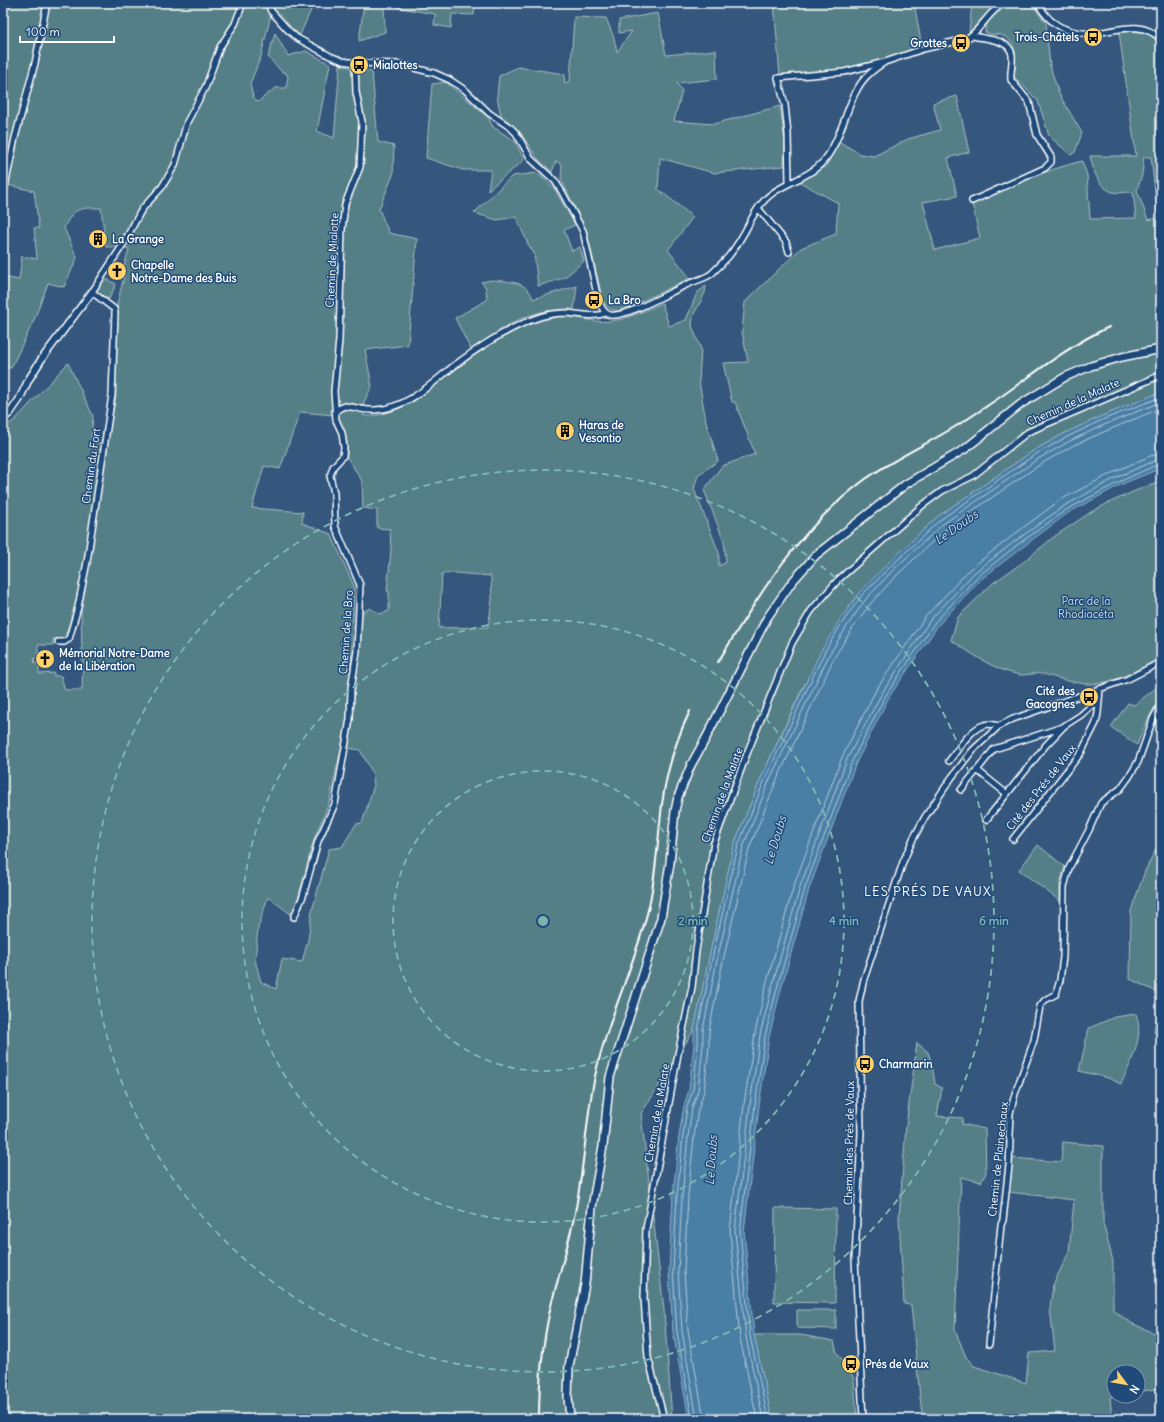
<svg xmlns="http://www.w3.org/2000/svg" width="1164" height="1422" font-family="Delius,sans-serif">
<style>
.green{fill:#547f87;stroke:#aabfc3;fill-rule:evenodd}
.water{fill:#487ea5;stroke:#91b2c9}
.lines{fill:none;stroke-linecap:round;stroke-linejoin:round}
.shore{stroke:#b6cbdb;stroke-width:1}
.minor-casing{stroke:#fff;stroke-width:8}
.tertiary-casing{stroke:#fff;stroke-width:9}
.secondary-casing{stroke:#fff;stroke-width:10}
.minor{stroke:#1f4a7a;stroke-width:5}
.tertiary{stroke:#1f4a7a;stroke-width:6}
.secondary{stroke:#1f4a7a;stroke-width:7}
.rail{stroke:#fff;stroke-width:2}
.ring{fill:none;stroke:#7bb4af;stroke-width:2;stroke-dasharray:7 5}
.labels{text-anchor:middle;dominant-baseline:central;stroke-width:3;stroke-linejoin:round;paint-order:stroke}
.poi-label{font-size:11px;font-weight:bold;fill:#fff;stroke:#1f4a7a;text-anchor:start}
.street-label{font-size:11px;fill:#fff;stroke:#1f4a7a}
.park-label{font-size:11px;fill:#d4dfe1;stroke:#1f4a7a}
.water-label{font-size:12px;font-style:italic;fill:#d1dfe8;stroke:#1f4a7a}
.quarter-label{font-size:13px;letter-spacing:1px;fill:#fff;stroke:#1f4a7a}
.centre{fill:#7bb4af;stroke:#1f4a7a;stroke-width:2}
.ring-label{font-size:12px;text-anchor:middle;font-weight:bold;fill:#7bb4af;stroke:#1f4a7a;stroke-width:3;stroke-linejoin:round;paint-order:stroke}
</style>
<rect width="100%" height="100%" fill="#35577e"/>
<filter id="ink" filterUnits="userSpaceOnUse"><feTurbulence type="fractalNoise" baseFrequency=".025" numOctaves="2"/><feDisplacementMap in="SourceGraphic" scale="8" xChannelSelector="R" yChannelSelector="G"/><feConvolveMatrix kernelMatrix="1 2 1 2 8 2 1 2 1" color-interpolation-filters="sRGB"/></filter>
<g filter="url(#ink)">
<!-- green -->
<path class="green" d="M3,3h311l-14,32 -13,-6 -15,-19 -11,46 -11,28 3,13 5,5 17,-14h11l2,-11 -2,-4 -5,-2 -13,-14 7,-24 13,23 18,-5 24,13 -13,67 17,7 6,-73 32,7 6,70 16,4 -1,29 -14,34 10,24 28,6 -9,106 -43,5 7,36 -9,18 1,12c44,3 93,-53 130,-74 24,-14 52,-28 80,-25 12,2 24,6 37,4 17,-2 35,-11 51,-18l7,23 17,-6 11,-27 9,-7 -1,7 -12,23 -1,10 9,23 -2,32 7,40 12,40 -20,14 -4,14 25,64v13l7,-4 -2,-21 -20,-51 18,-24 33,-12 -20,-52h-3l-9,-39 25,-1 -6,-30 3,-30 56,-54 35,-14 2,-31 -38,-21 26,-16 14,-24 20,12 14,2 34,-17 32,-9 -7,-27 24,-7 12,56 -21,6 9,38 -34,6 12,48 45,-12 -8,-34c35,-18 71,-33 110,-43l5,14 3,44 46,-1 -3,-26c-7,0 -17,2 -23,-1 -13,-6 -17,-22 -20,-35h46l-17,-124c19,-1 30,-2 42,13v347l-61,25 -35,16 -32,18 -96,66 -78,76 -57,96 -41,89 -27,67 -25,113 -15,72 -53,84 23,196 8,109h-669v-991l12,-8 53,-57 25,53 -2,26 15,2 10,-48 -2,-57 4,-26 -1,-9 7,-27 -3,-1 8,-27 -6,-2h-17l-5,-39c-21,0 -27,-1 -37,20l13,30 -13,29 -16,-4 -14,37 -23,48h-8v-91l16,3 3,-24 15,3 -3,-31h5l-5,-37 -31,-7zM1144,157h7l7,61 -10,2 -11,-30 5,-15zM300,412l34,3 13,27v15l15,24 1,27 14,2v18l13,1 1,21 -4,41h2v20l-9,3 -10,-6 -10,6 -1,35 -4,38 -3,36 -5,25 13,2 12,22 2,13 -12,38 -6,1 -14,23 -13,2 -17,62 -4,29 -6,22 -20,-3 -6,30 -15,-7 -6,-22 3,-32 10,-31 24,18 7,-20 15,-56 15,-36 17,-77 6,-76 2,-64 -23,-52 -29,-11 1,-11 -51,-4 12,-42 16,3zM455,573l36,3 1,24 -4,27 -49,1 3,-54zM75,606l6,2 1,45 1,4 -1,33h-17l-4,-14h-7v-3l-15,1v-10l-4,-1 -1,-4 4,-3v-11h15v-6h10l2,-2z
M364,3h20l1,29 -26,9z
M388,3h87l-1,12 -22,-1 -1,14 -17,-3 1,-11 -35,-6z
M774,3h140l8,44 -32,11 -50,13 -60,5z
M972,3h24l-27,30z
M1011,3h20l15,20 4,43 9,28 23,39 -7,19 -4,3 -22,-19 -11,-35 -24,-24c1,-13 5,-34 -10,-41 -6,-3 -13,0 -19,-4 0,-12 17,-22 26,-29z
M658,13l8,42 50,-5 1,29 -40,4 5,8 -8,30 40,3 66,-18 5,37 -1,23 -70,7 -54,-15 -2,31 35,28 -25,33 22,28 -58,28 -14,5 -8,-2 -7,-8 -16,-69 -26,-53 1,-14 -6,-4 -4,11 -14,-13 -18,-27 -19,-17 -4,-18 2,-21 19,-9 47,7 -1,9 6,-2 4,-64 32,1 8,20 3,14 15,-21 -13,2v-13z
M446,82l42,35 5,10 22,14 9,19 -36,30 3,-20h-28l-37,-12 6,-74z
M537,173l17,15 21,37 -11,5 8,21 8,-4 4,14 -20,17 -26,8 -4,-33 -6,-9 -12,-27 -19,3 -23,-7 38,-37z
M104,278l12,6 -7,15 -11,-6 -1,-5z
M492,280c17,2 35,0 41,19l44,-13 -3,23c-13,0 -27,1 -40,5 -23,6 -43,23 -63,36l-16,-32 32,-18 -1,-12 -5,-6z
M1161,482v175c-19,11 -48,27 -70,27 -17,0 -33,-6 -48,-10 -9,-2 -19,3 -27,0 -24,-5 -45,-21 -65,-34l7,-23 35,-34 29,-20 33,-27 36,-24 17,-9 34,-15z
M1161,684v12l-15,27 -9,22 -26,-18 17,-24 6,2z
M1161,839v207l-7,-15 7,-37 -31,-15 1,-68 14,-40z
M1038,845l27,22 -5,15v19l-41,-31z
M1136,1014c9,23 -6,50 -15,70l-13,-6 -29,-7 10,-43 26,-11z
M917,1043l11,9 4,12 3,20 7,4 -5,28 26,2 -1,6 23,5 1,44 -5,9 -20,-5 -6,153 11,27 8,9 52,17 3,-30 26,-2 -5,-43 3,-23 16,-33 5,-52 -65,-8 4,-34 48,4 2,-20 40,4v77l10,38v49l18,13 30,13v52l-23,4v-20h-24v24h2l-6,1 2,22h-189l-3,-21 -9,-93 -7,-1 -5,-86 7,-92z
M775,1208l61,1 -1,94 -61,-1z
M797,1310h39v19l-39,-1z
M754,1335h46l34,6 3,12 12,15 5,12 3,39h-85z"/>
<!-- water -->
<path class="water" d="M1161,392v76l-41,17 -52,28 -48,36 -40,31 -41,44 -50,73 -33,66 -47,126 -28,100 -12,48 -10,69 -15,125 10,104 18,84h-83l-16,-87 -4,-61 4,-76 6,-59 5,-30 5,-16 5,-45v-15l15,-72 25,-113 27,-67 60,-127 18,-30 20,-28 28,-29 50,-47 96,-66 32,-18 35,-16z"/>
<g class="lines">
<!-- shore -->
<path class="shore" d="M692,1419l-15,-87 -4,-61 4,-75 6,-60 4,-29 6,-17 5,-44v-16l14,-71 26,-113 27,-67 59,-126 18,-30 20,-28 28,-28 50,-47 96,-66 31,-17 35,-17 59,-23
M697,1419l-15,-88 -4,-60 4,-75 6,-59 4,-29 6,-17 5,-45v-16l14,-70 26,-113 26,-66 60,-126 18,-29 19,-27 27,-29 50,-46 95,-65 32,-18 34,-16 57,-23
M704,1419l-16,-89 -4,-59 4,-75 6,-59 4,-27 6,-19 5,-44v-16l14,-70 26,-112 26,-65 59,-126 18,-29 19,-26 26,-28 50,-47 94,-64 31,-18 34,-15 55,-23
M757,1419l-17,-81 -10,-107 14,-127 11,-71 11,-48 28,-100 48,-128 34,-67 50,-74 44,-47 41,-32 49,-37 54,-28 36,-16 11,-2
M763,1419l-17,-82 -11,-106 15,-126 10,-70 12,-48 28,-100 47,-128 35,-66 49,-74 43,-46 40,-31 50,-36 53,-29 35,-15 9,-2
M768,1419l-18,-83 -10,-105 15,-126 10,-69 12,-48 28,-100 47,-127 34,-66 49,-73 42,-45 40,-32 49,-35 53,-28 35,-16 7,-1"/>
<!-- minor casing -->
<g class="minor-casing">
<path id="minor" d="M268,3l3,8 17,19 9,8 33,18 13,5 12,2 43,1 36,9 16,7 15,10 24,23 22,15 5,5 15,26 24,22 7,11 21,39 15,68c2,6 5,14 12,16 16,3 60,-23 76,-30 8,-4 18,-6 25,-11 6,-5 12,-12 17,-17 10,-12 17,-25 24,-39 3,-5 6,-11 10,-15 17,-21 48,-23 64,-45 18,-23 22,-65 42,-83 5,-5 11,-9 17,-13
M1037,3c5,7 9,14 16,19 10,8 28,13 41,11 24,-2 46,-14 67,6
M789,183l-1,-49 -3,-29 -7,-27 66,-6 41,-10 38,-13 43,-10c15,-8 22,-28 38,-36
M3,196l12,-58 20,-75 12,-60
M972,201l73,-33 6,-6v-5l-14,-22 -8,-33 -18,-22c-1,-8 2,-17 1,-25 -2,-16 -27,-16 -39,-19
M758,208l28,34 3,10
M335,412l5,-4 5,-2c10,1 19,5 30,4 32,-1 57,-27 80,-45 24,-18 51,-36 79,-46 10,-4 22,-6 33,-6 14,1 26,5 39,0
M58,642h6l5,-3 9,-32 9,-45 25,-167 3,-82 -1,-4 -22,-17 30,-46 20,-37 20,-22 13,-22 12,-43 19,-36 14,-39 15,-23 8,-21
M949,761c9,-11 21,-32 35,-36 5,-2 10,0 15,1
M977,770l30,24
M961,790l33,-41 69,-22
M986,820l60,-75 18,-19 17,-11 10,-9 8,-4
M1013,839l68,-86 15,-30 2,-10 2,-24
M294,917l9,-21 15,-55 17,-37 15,-85 1,-30 6,-38 3,-66 -25,-59 -1,-33 -4,-17 3,-9 10,-11 1,-8 -2,-15 -6,-13 -2,-29 5,-51 3,-110 3,-26 15,-37 2,-45 -6,-30 -1,-29
M989,1344l12,-119 2,-5 6,-55 1,-23 -1,-7 1,-22 5,-19 19,-54 6,-34 5,-6 11,-6 4,-14 3,-23 1,-70 5,-19 20,-38 12,-27 19,-14 9,-12 9,-15 15,-43 8,-15
M664,1419l-16,-62 -4,-59 2,-69 32,-175 14,-67 4,-37 18,-107 32,-87 46,-113 19,-32 27,-31 85,-75 19,-14 31,-15 55,-44 133,-57
M863,1419l-8,-160 6,-126 -2,-132 5,-22 39,-117 10,-23 12,-22 27,-40 21,-27 26,-24 14,-7 115,-40 33,-17"/>
</g>
<!-- tertiary casing -->
<g class="tertiary-casing">
<path id="tertiary" d="M3,418l7,-5 9,-13 10,-21 12,-19 51,-68"/>
</g>
<!-- secondary casing -->
<g class="secondary-casing">
<path id="secondary" d="M570,1419l-2,-22 1,-31 16,-82 7,-77 11,-61 7,-69 51,-159 9,-55 5,-52 3,-14 13,-32 15,-27 61,-120 25,-36 24,-27 90,-71 59,-35 56,-45 44,-27 26,-11 31,-9 39,-8"/>
</g>
<!-- minor -->
<use href="#minor" class="minor"/>
<!-- tertiary -->
<use href="#tertiary" class="tertiary"/>
<!-- secondary -->
<use href="#secondary" class="secondary"/>
<!-- rail -->
<path class="rail" d="M718,662c41,-68 81,-133 145,-181 26,-19 56,-33 83,-49 14,-8 28,-17 41,-26 41,-27 78,-59 122,-79
M539,1419c0,-36 3,-73 11,-109 8,-34 20,-68 26,-103 10,-50 10,-102 24,-151 14,-51 37,-98 49,-150 6,-27 8,-55 11,-83 3,-39 13,-77 30,-112"/>
</g>
</g>
<!-- distance rings -->
<g class="ring">
<circle cx="543" cy="921" r="150"/>
<circle cx="543" cy="921" r="301"/>
<circle cx="543" cy="921" r="451"/>
</g>
<!-- icons -->
<defs>
<g id="bus-disc" transform="scale(1)"><circle r="9.5" fill="#ffd166" stroke="#1f4a7a"/><path d="M-5-6H5V4H4V6H2V4H-2V6H-4V4H-5ZM-3.5-4V0h7V-4ZM-3.5 1.2v1.5H-2V1.2ZM2 1.2v1.5H3.5V1.2Z" fill="#111"/></g>
<g id="building-disc" transform="scale(1)"><circle r="9.5" fill="#ffd166" stroke="#1f4a7a"/><path d="M-4-6H4V6H1V3H-1V6H-4ZM-2.5-4.3h1.7v1.8h-1.7ZM.8-4.3h1.7v1.8H.8ZM-2.5-1h1.7V.8h-1.7ZM.8-1h1.7V.8H.8Z" fill="#111"/></g>
<g id="church-disc" transform="scale(1)"><circle r="9.5" fill="#ffd166" stroke="#1f4a7a"/><path d="M-1.2-6h2.4v3.5h3.3v2.4h-3.3V6h-2.4V-.1h-3.3v-2.4h3.3Z" fill="#111"/></g>
</defs>
<g fill-rule="evenodd">
<use href="#bus-disc" x="1093" y="37"/>
<use href="#bus-disc" x="961" y="43"/>
<use href="#bus-disc" x="359" y="65"/>
<use href="#building-disc" x="98" y="239"/>
<use href="#church-disc" x="117" y="271"/>
<use href="#bus-disc" x="594" y="300"/>
<use href="#building-disc" x="565" y="431"/>
<use href="#church-disc" x="45" y="659"/>
<use href="#bus-disc" x="1089" y="697"/>
<use href="#bus-disc" x="865" y="1064"/>
<use href="#bus-disc" x="851" y="1364"/>
</g>
<g class="labels">
<!-- poi labels -->
<g class="poi-label">
<text x="1079" y="37" text-anchor="end">Trois-Châtels</text>
<text x="947" y="43" text-anchor="end">Grottes</text>
<text x="373" y="65">Mialottes</text>
<text x="112" y="239">La Grange</text>
<text x="131" y="265">Chapelle<tspan x="131" dy="13">Notre-Dame des Buis</tspan></text>
<text x="608" y="300">La Bro</text>
<text x="579" y="425">Haras de<tspan x="579" dy="13">Vesontio</tspan></text>
<text x="59" y="653">Mémorial Notre-Dame<tspan x="59" dy="13">de la Libération</tspan></text>
<text x="1075" y="691" text-anchor="end">Cité des<tspan x="1075" dy="13">Gacognes</tspan></text>
<text x="879" y="1064">Charmarin</text>
<text x="865" y="1364">Prés de Vaux</text>
</g>
<!-- street labels -->
<g class="street-label">
<text transform="translate(332 260) rotate(-87)">Chemin de Mialotte</text>
<text transform="translate(1073 402) rotate(-24)">Chemin de la Malate</text>
<text transform="translate(91 466) rotate(-82)">Chemin du Fort</text>
<text transform="translate(346 632) rotate(-86)">Chemin de la Bro</text>
<text transform="translate(1041 787) rotate(-52)">Cité des Prés de Vaux</text>
<text transform="translate(722 795) rotate(-70)">Chemin de la Malate</text>
<text transform="translate(657 1113) rotate(-80)">Chemin de la Malate</text>
<text transform="translate(849 1143) rotate(-89)">Chemin des Prés de Vaux</text>
<text transform="translate(998 1159) rotate(-84)">Chemin de Plainechaux</text>
</g>
<!-- park labels -->
<g class="park-label">
<text x="1086" y="601">Parc de la<tspan x="1086" dy="13">Rhodiacéta</tspan></text>
</g>
<!-- water labels -->
<g class="water-label">
<text transform="translate(956 527) rotate(-35)">Le Doubs</text>
<text transform="translate(775 840) rotate(-73)">Le Doubs</text>
<text transform="translate(711 1160) rotate(-86)">Le Doubs</text>
</g>
<!-- quarter labels -->
<g class="quarter-label">
<text x="928" y="891">LES PRÉS DE VAUX</text>
</g>
</g>
<circle cx="543" cy="921" r="6" class="centre"/>
<g class="ring-label">
<text x="693" y="925">2 min</text>
<text x="844" y="925">4 min</text>
<text x="994" y="925">6 min</text>
</g>
<!-- margin -->
<rect width="1164" height="1422" fill="none" stroke="#1f4a7a" stroke-width="16"/>
<rect x="8" y="8" width="1148" height="1406" fill="none" stroke="#fff" stroke-width="1.5" filter="url(#ink)"/>
<!-- north arrow -->
<g transform="translate(1126 1384) rotate(122)"><circle r="19" fill="#1f4a7a" stroke="#7992af"/>
<path d="M0-3L7 15L0 10L-7 15Z" fill="#ffd166"/>
<text y="-6" font-size="11" font-weight="bold" text-anchor="middle" fill="#ffffff">N</text>
</g>
<!-- scale -->
<path d="M20 36v6h94v-6" fill="none" stroke="#ffffff" stroke-width="2"/>
<text x="26" y="36" font-size="12" fill="#ffffff" stroke="#1f4a7a" stroke-width="3" paint-order="stroke">100 m</text>
</svg>
